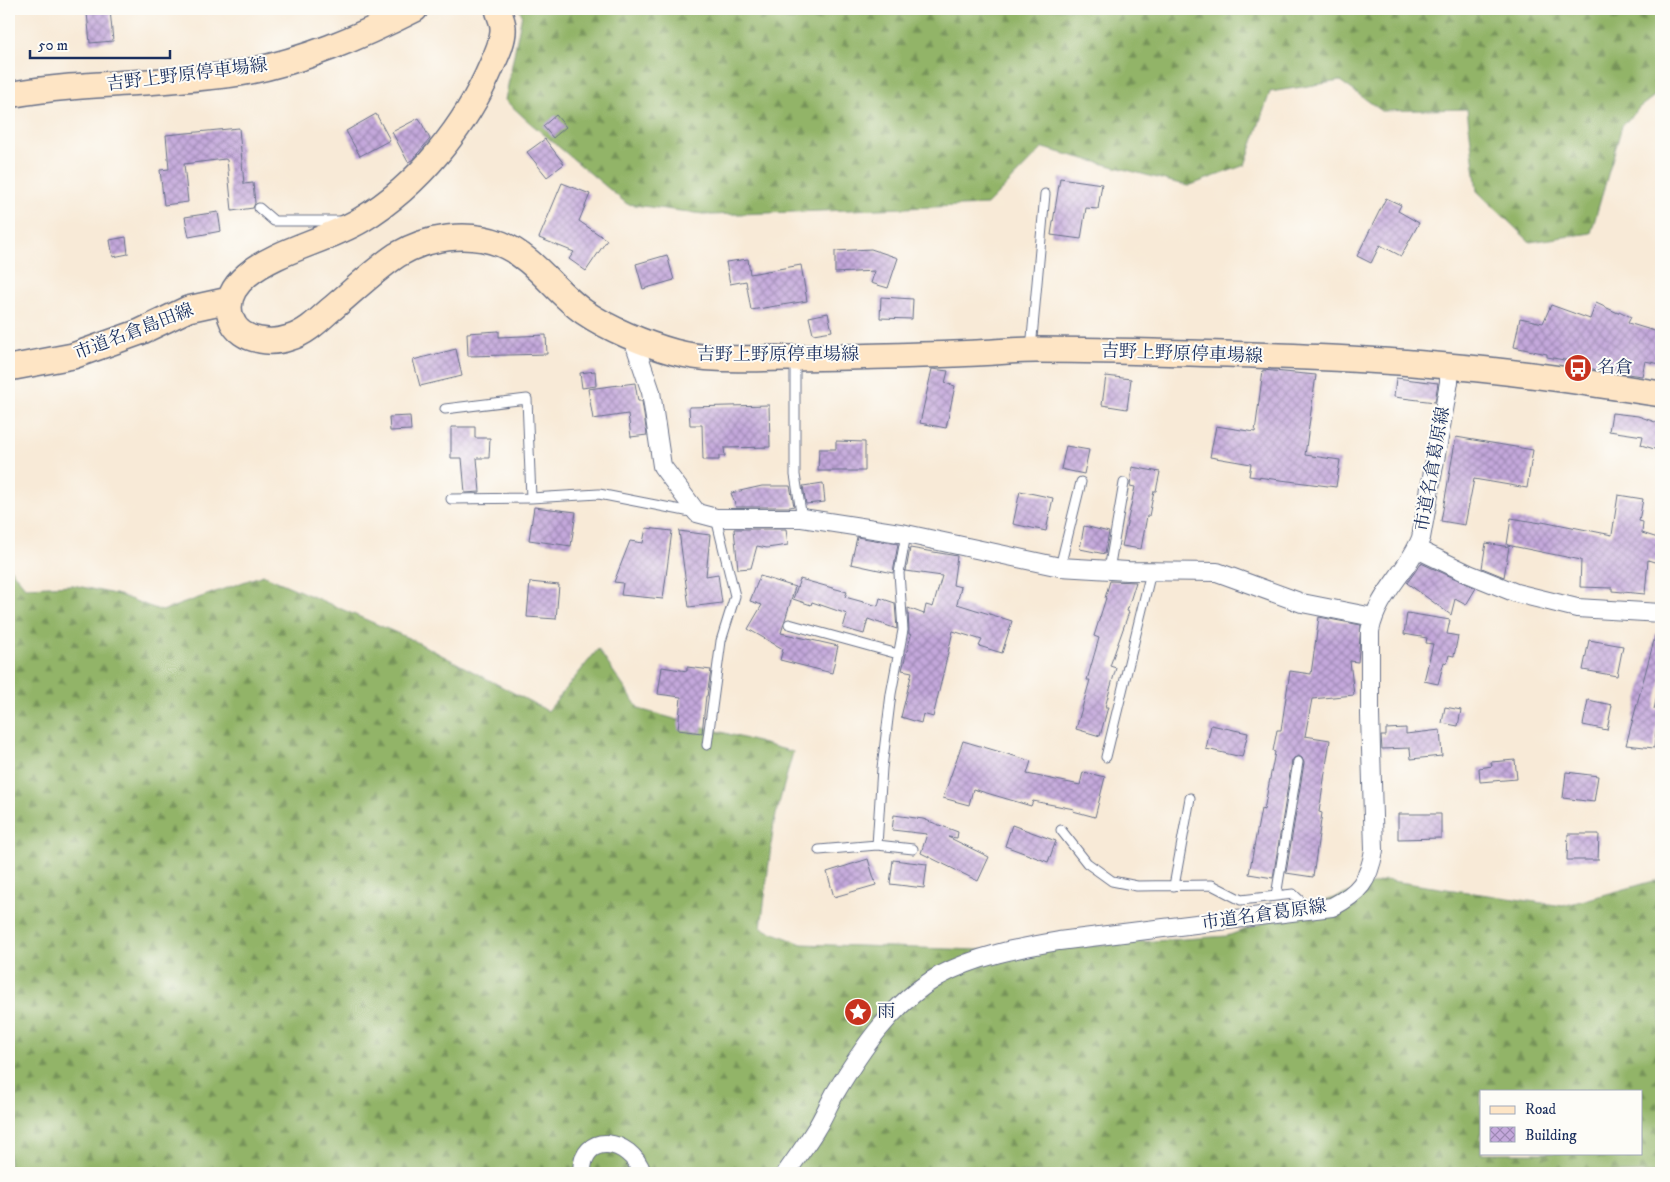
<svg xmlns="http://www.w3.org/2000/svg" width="1670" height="1182" font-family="'IM FELL DW Pica','Noto Serif JP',serif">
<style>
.forest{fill:url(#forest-firs);stroke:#567263;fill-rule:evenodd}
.building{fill:url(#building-cross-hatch)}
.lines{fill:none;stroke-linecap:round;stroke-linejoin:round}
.lane-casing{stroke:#687088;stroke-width:11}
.street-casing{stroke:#687088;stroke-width:20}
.secondary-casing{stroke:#687088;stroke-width:28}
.lane{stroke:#fff;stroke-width:9}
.street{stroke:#fff;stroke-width:18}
.secondary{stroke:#fee5c5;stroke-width:25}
.labels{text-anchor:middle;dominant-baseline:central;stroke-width:4;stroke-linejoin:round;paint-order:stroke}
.street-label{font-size:18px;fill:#1b2f5e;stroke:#fdfcf7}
.poi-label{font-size:18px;fill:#1b2f5e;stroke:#fdfcf7;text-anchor:start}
</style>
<defs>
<pattern id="forest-firs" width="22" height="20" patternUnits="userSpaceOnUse" patternTransform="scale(1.25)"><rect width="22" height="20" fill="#92b468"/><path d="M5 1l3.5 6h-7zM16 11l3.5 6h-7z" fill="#769359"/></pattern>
<pattern id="building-cross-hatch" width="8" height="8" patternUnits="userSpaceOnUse" patternTransform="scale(1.25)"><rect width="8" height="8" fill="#c4a8db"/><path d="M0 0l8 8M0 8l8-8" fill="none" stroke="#9e89b5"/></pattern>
</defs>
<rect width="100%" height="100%" fill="#fdfcf7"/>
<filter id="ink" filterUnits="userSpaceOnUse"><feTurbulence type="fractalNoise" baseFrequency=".02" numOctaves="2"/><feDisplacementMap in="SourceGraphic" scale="10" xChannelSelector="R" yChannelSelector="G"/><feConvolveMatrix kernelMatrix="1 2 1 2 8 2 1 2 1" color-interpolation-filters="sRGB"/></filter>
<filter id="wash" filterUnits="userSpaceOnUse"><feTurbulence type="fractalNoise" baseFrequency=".0096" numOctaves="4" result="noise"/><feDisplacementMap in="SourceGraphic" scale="20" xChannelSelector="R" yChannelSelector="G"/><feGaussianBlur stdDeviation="1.12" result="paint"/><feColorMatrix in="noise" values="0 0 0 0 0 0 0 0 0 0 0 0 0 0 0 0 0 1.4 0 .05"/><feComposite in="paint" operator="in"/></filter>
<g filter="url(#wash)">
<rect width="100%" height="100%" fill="#f8ead7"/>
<!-- forest -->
<path class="forest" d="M518,9h1143v82l-21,16 -18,19 -31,107 -61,9 -53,-51 -10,-82 -85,2 -42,-30 -70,11 -25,73 -57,21 -145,-38 -56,57 -276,10 -84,-11 -98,-82 -24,-22 17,-86z
M9,567l16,20 48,-2 46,10 43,16 101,-36 150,65 135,71 50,-62 41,60 154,43 -19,70 -13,106 41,16 206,7 219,-15 158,-56 178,26 98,-27v294h-1652zM1481,1091h160v62h-160z"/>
<g id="blocks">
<!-- building -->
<path class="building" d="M110,10l3,31 -23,2 -3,-30z
M376,114l14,26 -30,16 -14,-25z
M556,115l10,12 -13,11 -10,-12z
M419,118l11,21 -18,21 -4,2 -16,-30z
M239,128l5,56 9,-1 2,20 -2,5 -21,3 -5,-51 -2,-1 -41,5 4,38 -24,3 -4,-35 9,-1 -3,-34z
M545,139l19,25 -17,13 -20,-25z
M1060,178l42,6 -4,25 -12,-1 -5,31 -30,-4z
M562,183l28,11 -11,27 28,19 -21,31 -17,-12 5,-7 -35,-14z
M1386,198l15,7 -3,6 21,12 -18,33 -21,-11 -9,18 -14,-7z
M218,212l3,19 -32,6 -4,-20z
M126,237l2,17 -15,3 -3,-17z
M871,249l27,9 -10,30 -17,-5 4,-12 -40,2v-22z
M667,255l7,25 -31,9 -7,-25z
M748,259l2,15 51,-9 6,36 -56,9 -5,-29 -16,3 -4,-22z
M881,297l32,2 -1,20 -32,-1z
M1596,303l22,10 1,-2 12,6 -3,6 33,10v31l-16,-3 -3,15 -45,-6 -11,-3 1,-3 -40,-7v-3l-33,-7 6,-29 23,5 8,-18 39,14z
M828,313l4,18 -19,3 -4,-17z
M499,331v6l47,-2 1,19 -79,2 -1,-23z
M456,349l6,27 -42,10 -7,-26z
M932,369l16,2 -3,12 10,3 -9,42 -26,-5z
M1263,370l53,5 -11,80 35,5 -4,27 -87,-11 2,-12 -41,-7 6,-31 39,6z
M595,371l1,15 -14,2 -2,-15z
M1106,376l25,3 -4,30 -25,-4z
M1396,378l42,5 -3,19 -41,-5z
M635,383l3,18h4l5,34 -16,2 -3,-23 -35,5 -5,-30z
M769,405l1,42 -46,1 1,8h-6v4h-16l-1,-35h-12l-1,-18z
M1612,413l26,3 23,8v27l-20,-6 2,-9 -34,-5z
M410,416l1,14 -21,1 -1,-14z
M451,427h24v11h15l-1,20h-12l3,34 -15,1 -3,-35h-11z
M1456,437l77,13 -6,38 -53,-9 -9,46 -24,-4z
M836,441l29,1v29h-47l1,-22h17z
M1066,446l23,4 -5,24 -23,-5z
M1132,467l28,5 -4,19h-2l-5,25h-2l-6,33 -19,-3 13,-59 -5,-1z
M823,483l2,19 -19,2 -3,-18z
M762,486h28l4,20 -4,1h-54l-5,-14z
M1020,491l33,7 -7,33 -33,-7z
M1618,495l25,4 -4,22 4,1 -1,11 19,6v25l-13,-4 -3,34 -33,-3v-3l-32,-1 1,-27 -74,-15 4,-27 30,5 1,-2 70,14z
M534,507l42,5 -5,34 -42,-6z
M1084,526l25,6 -4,22 -25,-5z
M646,528l26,3 -9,68 -42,-4 2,-12 -9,-1 16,-41 13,2z
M734,529h52l2,16 -21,3 -10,-2 -6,22 -13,1z
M679,531l31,4 -4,41 12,-2 4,29 -33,4z
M857,537l41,7 -5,29 -42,-9z
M1486,543l23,4 -5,30 -22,-9z
M910,548l47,8 -4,29 8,2 -4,17 55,17 -10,32 -23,-7 3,-6 -29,-9 -20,86 -10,-3 -2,9 -20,-6 11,-45 -10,-2 9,-35 -2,-1 -1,-26 16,6 2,-9 7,2 9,-31 -36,-5z
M1421,563l55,25 -10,17 -11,-6 -4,16 -44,-32z
M760,576l35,11 -14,46 57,13 -6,27 -52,-13 3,-11 -35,-20 14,-24 -12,-4z
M800,579l47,13 -2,5 33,9 2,-8 15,5 2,26 -29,-10 -4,15 -21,-6 4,-14 -35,-12 -1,3 -18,-6z
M1110,581l26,1 -9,29 2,1 -19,54 6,2 -11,39h3l-8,29 -24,-7 14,-49h-3l12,-42 -5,-2 12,-38h-1z
M530,582l29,3 -3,34 -29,-2z
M1407,613l43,7 -3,14 11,2 -4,20 -5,-1 -2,8 -3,-1 -6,22 -14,-3 9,-37 -7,-1 1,-5 -23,-4z
M1319,617l42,8 -3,37 -8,-1 4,34 -42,4 -7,37 25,4 -11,72 3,1 -9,64 -27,-4 18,-110 -2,-5 -3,-2 -5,2 -2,3 -19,117 -24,-4 12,-65 3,1 11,-58 -2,-1 4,-21h4l9,-59 21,3z
M1656,633l5,1v46l-7,29 5,1 -5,38 -28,-3z
M1589,640l34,6 -6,30 -34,-6z
M662,667l25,4v-4l24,3 -4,26h-1l-4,37 -24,-3 3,-33 -23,-3z
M1588,700l24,5 -5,25 -24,-5z
M1445,707l16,3 -3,16 -16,-3z
M1211,725l37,8 -6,24 -36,-8z
M1406,728v6l34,-4 2,26 -31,3 -1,-11 -28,1 -1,-13h5v-7z
M963,741l68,20 -4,13 53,11 3,-13 22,5 -10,40 -22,-6 1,-2 -41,-8 -2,5 -58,-17 -4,16 -26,-7z
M1515,760l2,19 -37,3 -1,-14 13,-2 -1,-4z
M1566,772l32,4 -4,26 -31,-4z
M1398,814h43v24l-43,1z
M894,815l29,4 35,13 -1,6 -9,-1 41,20 -11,24 -57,-28 6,-19 -35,-4z
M1012,825l44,16 -8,21 -43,-16z
M1568,834h31l-1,26h-31z
M868,859l8,26 -42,12 -7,-25z
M893,860l34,4 -3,24 -34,-4z"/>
</g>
</g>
<g filter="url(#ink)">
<use href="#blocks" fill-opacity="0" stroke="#687088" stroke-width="1"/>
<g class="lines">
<!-- lane casing -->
<g class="lane-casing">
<path id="lane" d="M259,208l15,13h68
M1031,349l14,-155
M795,359v116l7,43
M445,409l82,-10 4,99
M451,499l80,-1 68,-4 97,19
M1060,567l21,-85
M1109,570l15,-87
M789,624l109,30
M707,745l14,-104 14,-45 -19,-78
M1106,757l45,-185
M1061,830l26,33 25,18 25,5 75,-1 29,15 52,-6 16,15
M877,845l36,4
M819,850l58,-5 5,-77 9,-74 12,-64 -4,-57 7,-39
M1174,886l16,-88
M1276,896l22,-134"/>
</g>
<!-- street casing -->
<g class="street-casing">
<path id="street" d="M632,336l19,56 11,74 35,47 19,5h86l104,16 154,33 68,4 89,1 85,31 71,14
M1417,549l52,25 47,19 61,15 84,5
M582,1173c-1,-42 49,-35 60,0
M786,1173c10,-15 21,-29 30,-44 7,-11 12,-23 18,-34 27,-45 58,-92 105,-119 37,-20 79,-28 120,-35l273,-34c27,-14 37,-26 42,-57l-4,-135v-84c7,-37 38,-59 51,-93l28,-156v-16"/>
</g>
<!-- secondary casing -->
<g class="secondary-casing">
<path id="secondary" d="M498,9c1,6 5,12 5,19 1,11 -6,26 -11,37 -26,61 -73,120 -131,155 -35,21 -84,30 -114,55 -13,11 -22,26 -16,43 4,13 16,20 29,22 9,2 20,1 29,-2 15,-4 28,-16 40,-27 22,-18 44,-40 68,-56 30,-18 71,-24 104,-11 34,14 54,48 83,68 25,17 61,32 90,40 37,10 78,6 117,6 62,-1 124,-2 186,-5 20,-1 39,-3 59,-3 39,0 78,1 117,2 98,3 197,5 294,14 72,6 143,17 214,28
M9,95c76,-14 155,-10 231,-22 62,-11 120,-36 175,-64
M9,368l64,-12 67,-24 48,-23 41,-9"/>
</g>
<!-- lane -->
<use href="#lane" class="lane"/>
<!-- street -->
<use href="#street" class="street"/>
<!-- secondary -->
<use href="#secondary" class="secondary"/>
</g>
</g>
<!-- icons -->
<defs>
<g id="bus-disc" transform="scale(1.4375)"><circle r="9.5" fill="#c8321e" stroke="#fdfcf7"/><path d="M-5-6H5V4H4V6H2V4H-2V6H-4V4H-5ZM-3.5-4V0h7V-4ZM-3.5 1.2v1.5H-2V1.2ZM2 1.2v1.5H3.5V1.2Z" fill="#fff"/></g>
<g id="sight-disc" transform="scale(1.4375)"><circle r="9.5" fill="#c8321e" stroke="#fdfcf7"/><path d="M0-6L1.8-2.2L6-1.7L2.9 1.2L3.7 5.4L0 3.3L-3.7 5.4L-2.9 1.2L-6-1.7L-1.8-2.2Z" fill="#fff"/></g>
</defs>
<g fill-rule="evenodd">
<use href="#bus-disc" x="1578" y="368"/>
<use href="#sight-disc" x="858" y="1012"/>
</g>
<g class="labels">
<!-- street labels -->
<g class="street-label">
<text transform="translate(187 75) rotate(-7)">吉野上野原停車場線</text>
<text transform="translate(134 332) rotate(-21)">市道名倉島田線</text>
<text transform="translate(1182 354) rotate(2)">吉野上野原停車場線</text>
<text x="778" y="355">吉野上野原停車場線</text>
<text transform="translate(1433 469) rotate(-80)">市道名倉葛原線</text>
<text transform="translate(1264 915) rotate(-8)">市道名倉葛原線</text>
</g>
<!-- poi labels -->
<g class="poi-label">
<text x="1597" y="368">名倉</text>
<text x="877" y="1012">雨</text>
</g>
</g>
<!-- margin -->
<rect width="1670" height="1182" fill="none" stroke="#fdfcf7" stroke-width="30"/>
<!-- legend -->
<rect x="1480" y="1090" width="162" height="65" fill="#fdfcf7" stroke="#a3aaba"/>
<rect x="1490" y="1106" width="25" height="8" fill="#fee5c5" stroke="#a3aaba"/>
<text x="1525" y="1114" font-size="15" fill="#1b2f5e">Road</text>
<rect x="1490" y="1127" width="25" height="15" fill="url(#building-cross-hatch)" stroke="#a3aaba"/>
<text x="1525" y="1140" font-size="15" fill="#1b2f5e">Building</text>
<!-- scale -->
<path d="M30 50v8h140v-8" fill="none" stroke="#1b2f5e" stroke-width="2.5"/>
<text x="38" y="50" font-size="15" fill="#1b2f5e" stroke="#fdfcf7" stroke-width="4" paint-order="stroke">50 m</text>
</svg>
